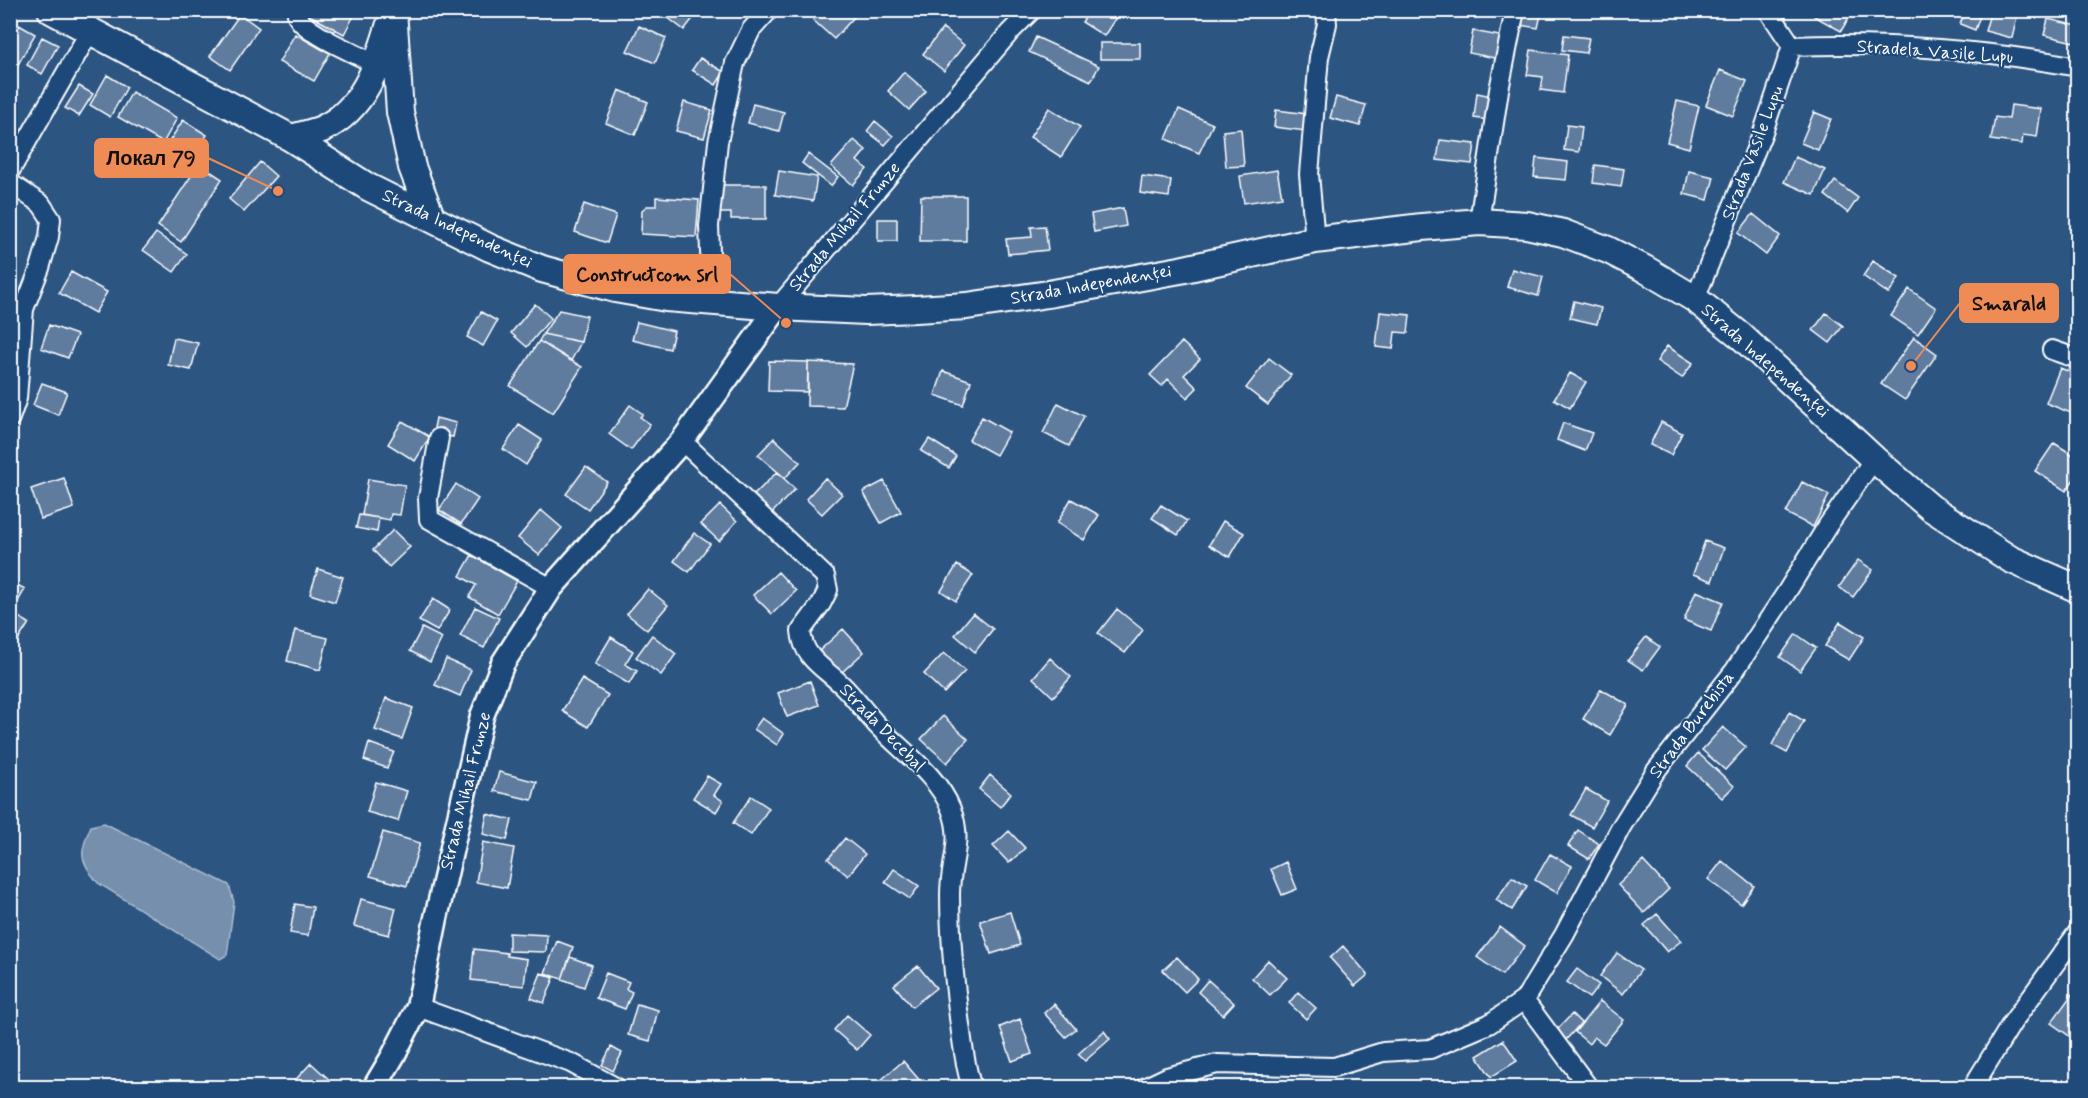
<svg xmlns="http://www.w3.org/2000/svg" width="2088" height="1098" font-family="Mynerve,sans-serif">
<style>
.water{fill:#748fad;stroke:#acbcce;stroke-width:1.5}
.building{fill:#5e7c9f;stroke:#fff;stroke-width:1.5}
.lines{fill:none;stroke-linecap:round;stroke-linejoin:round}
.minor-casing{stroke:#fff;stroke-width:22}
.tertiary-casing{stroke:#fff;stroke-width:27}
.secondary-casing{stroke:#fff;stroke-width:30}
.minor{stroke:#1f4a7a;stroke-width:18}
.tertiary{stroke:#1f4a7a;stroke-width:22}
.secondary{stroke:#1f4a7a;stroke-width:26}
.labels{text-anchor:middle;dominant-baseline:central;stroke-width:4.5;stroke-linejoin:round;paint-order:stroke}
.street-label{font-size:18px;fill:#fff;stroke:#1f4a7a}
.leader{fill:none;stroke:#ef8b55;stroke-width:2}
.callout-dot{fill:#ef8b55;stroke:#1f4a7a;stroke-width:2}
.callout{fill:#ef8b55;stroke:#ef8b55;stroke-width:2}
.callout-label{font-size:20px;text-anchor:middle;font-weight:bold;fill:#111}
</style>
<rect width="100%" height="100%" fill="#2c5582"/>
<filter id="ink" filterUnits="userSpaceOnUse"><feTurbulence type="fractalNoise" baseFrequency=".0167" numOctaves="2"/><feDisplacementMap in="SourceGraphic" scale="12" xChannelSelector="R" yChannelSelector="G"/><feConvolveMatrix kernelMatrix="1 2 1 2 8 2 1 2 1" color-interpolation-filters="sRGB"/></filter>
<g filter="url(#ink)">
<!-- water -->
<path class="water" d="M104,823l125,62 5,17 -7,53 -7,4 -122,-76c-19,-23 -19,-30 -7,-57z"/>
<!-- building -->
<path class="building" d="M172,10h18l-6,8z
M306,10h48l2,2 -12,22 -39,-21z
M687,10l8,6 -11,14 -25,-19z
M822,10h26l7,6 -21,23 -21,-19z
M1090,10h31l-17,26 -22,-14z
M1478,10h29l-2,9 -27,-6z
M1522,10h20l-4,18 -19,-3z
M1816,10h26l8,6 -9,15 -27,-15z
M1966,10h16l-7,20 -15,-6z
M1991,10h20l7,3 -6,25 -27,-7z
M240,14l19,14 -29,42 -20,-14z
M313,17l22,12 -12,21 -21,-12z
M2048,19l30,7v17l-34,-8z
M19,25l16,9 -19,34 -6,-2v-25z
M639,26l27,12 -11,25 -28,-12z
M943,28l21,17 -20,26 -21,-17z
M1473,31l32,6 -5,22 -31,-6z
M295,34l35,19 -16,28 -35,-19z
M1564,35l25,3 -3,15 -24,-3z
M42,37l16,8 -16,29 -15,-9z
M1036,37l63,29 -8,15 -62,-29z
M1100,43h40v16h-40z
M1531,50l37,5 -5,38 -22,-3 2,-13 -16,-2z
M700,58l24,14 -8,13 -24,-15z
M1720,70l27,11 -14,35 -27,-11z
M904,72l22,19 -17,19 -21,-19z
M107,75l20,12 -17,30 -20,-12z
M79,86l14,8 -14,22 -14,-8z
M619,90l29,12 -13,33 -29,-12z
M132,92l45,26 -14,25 -45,-26z
M1477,93l15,3 -4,24 -14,-2z
M1336,97l30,8 -6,21 -30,-8z
M1677,101l22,5 -10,42 -22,-6z
M684,102l28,8 -8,28 -28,-7z
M753,104l31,8 -5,19 -31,-8z
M2011,105l30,4 -4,28 -14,-2 -1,9 -31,-4 4,-23 14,2z
M1049,108l31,19 -19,30 -31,-20z
M1179,109l34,15 -14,29 -33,-14z
M1276,110l32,4 -2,17 -32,-4z
M1814,112l17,7 -13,31 -17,-7z
M183,120l24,15 -18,29 -24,-16z
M875,121l18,15 -8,9 -18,-14z
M1567,125l15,2 -3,25 -15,-2z
M1241,129l3,37 -18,1 -3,-36z
M854,140l12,10 -9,11 10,8 -14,16 -22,-19z
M1440,140l35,4 -3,20 -35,-4z
M808,154l30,23 -7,9 -29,-23z
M1795,157l30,13 -11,25 -30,-13z
M1536,158l32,4 -2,18 -32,-3z
M260,162l16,14 -32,36 -15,-13z
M199,164l23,15 -41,63 -23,-16z
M1595,165l29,4 -3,18 -28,-4z
M1277,170l5,27 -38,6 -4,-27z
M779,171l38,6 -4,24 -38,-6z
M1689,171l25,6 -6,23 -24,-6z
M1142,176l29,4 -2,17 -29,-4z
M1835,181l23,17 -10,15 -23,-18z
M720,185h46v34h-35v-6h-11z
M921,196h45v45h-46z
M656,197l43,3 -3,37 -55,-3 1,-24 5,-4h9z
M584,204l32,11 -9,28 -32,-11z
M1123,208l3,18 -32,6 -3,-18z
M1753,214l27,22 -14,19 -28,-22z
M878,219h19v22h-19z
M1045,226l3,24 -40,4 -2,-15 26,-2 -1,-10z
M156,233l31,21 -13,18 -31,-22z
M1873,261l26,17 -10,16 -26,-18z
M1512,269l31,8 -5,19 -31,-9z
M71,272l36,20 -12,21 -36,-20z
M1909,289l27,19 -18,26 -27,-18z
M1574,301l27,7 -4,16 -27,-6z
M535,304l16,14 -24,29 -16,-14z
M559,310l28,6 -6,26 -38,-8z
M481,312l16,9 -14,25 -16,-9z
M1380,312l30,3 -2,18 -13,-1 -2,17 -17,-2z
M1826,313l17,13 -13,17 -17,-13z
M637,322l37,9 -4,18 -38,-9z
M49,325l28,10 -9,23 -27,-10z
M543,334l38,8 -10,19 -32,-20z
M1914,337l23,17 -32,46 -24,-16z
M174,338l24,5 -7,27 -23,-5z
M539,341l43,26 -29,46 -43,-27z
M1182,342l18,17 -16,16 13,13 -10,10 -19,-19 -6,7 -12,-11z
M1667,346l26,17 -11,15 -25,-17z
M1269,358l22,17 -23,30 -22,-17z
M769,361l39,1v30l-40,-1z
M808,362l45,2 -10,43 -36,-1z
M2060,368l18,7 -2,40 -30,-12z
M943,371l28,10 -8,24 -28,-10z
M1570,373l16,9 -16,26 -16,-9z
M42,383l25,9 -9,23 -25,-10z
M1058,403l26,13 -15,30 -26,-13z
M630,405l13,9 -3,3 10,7 -19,26 -22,-16z
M982,417l27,15 -13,23 -27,-15z
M436,418l20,5 -3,14 -20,-4z
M402,421l28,16 -15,24 -27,-17z
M1661,422l21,11 -11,22 -21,-10z
M1563,423l29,10 -7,18 -28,-11z
M519,425l23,15 -16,25 -23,-16z
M774,438l26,24 -15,16 -27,-23z
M929,439l27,17 -7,12 -28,-17z
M2054,443l24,15v15l-12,18 -31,-20z
M586,467l21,15 -19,27 -22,-15z
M777,472l18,17 -23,24 -18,-18z
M64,478l10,30 -33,11 -10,-30z
M825,478l17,16 -20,20 -16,-15z
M368,479l37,6 -5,30 -9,-1 -1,6 -28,-5z
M884,481l17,31 -20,11 -18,-31z
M1802,482l27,13 -16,32 -27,-14z
M456,484l22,15 -17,25 -22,-14z
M1071,499l28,16 -15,25 -27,-17z
M720,505l17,16 -18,20 -18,-17z
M1161,505l26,16 -9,14 -26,-17z
M541,510l21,18 -23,27 -21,-17z
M359,515l20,3 -2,14 -21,-4z
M1223,521l21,12 -14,24 -21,-12z
M393,530l17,17 -21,20 -16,-17z
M694,533l16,11 -21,28 -15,-11z
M1705,541l19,7 -12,33 -19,-7z
M472,555l45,26 -19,33 -29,-17 7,-12 -16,-9z
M1858,560l15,10 -20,27 -14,-10z
M957,565l16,10 -17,26 -15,-10z
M318,569l25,8 -8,25 -25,-8z
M778,572l18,19 -24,23 -19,-19z
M10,581l15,8 -9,16 -6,-3z
M648,589l20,16 -21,25 -20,-16z
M1696,591l27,11 -12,29 -27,-11z
M433,599l17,11 -13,21 -18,-10z
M475,607l24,11 -15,30 -24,-12z
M1117,609l26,21 -18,23 -27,-20z
M10,612l19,11 -19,30z
M973,613l20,16 -18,23 -20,-17z
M1840,622l24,15 -15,23 -24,-14z
M422,628l20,10 -12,24 -20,-11z
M843,629l21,23 -25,23 -21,-23z
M295,630l33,8 -8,32 -33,-9z
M1796,634l20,14 -16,23 -20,-14z
M652,635l24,19 -15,21 -25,-18z
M611,637l22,14 -8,13 12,7 -8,13 -34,-20z
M1646,637l14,10 -17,23 -15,-10z
M944,653l21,18 -21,22 -20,-19z
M1050,658l21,19 -18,20 -20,-19z
M446,659l25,11 -11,26 -25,-11z
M582,679l26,16 -20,32 -26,-16z
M810,681l9,24 -32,12 -9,-24z
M1601,689l27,16 -18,30 -27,-16z
M386,698l27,10 -11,31 -27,-9z
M1789,712l15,9 -17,32 -15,-8z
M943,716l25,23 -21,24 -26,-24z
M762,718l22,16 -7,11 -23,-16z
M1723,727l23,20 -21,23 -23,-20z
M369,743l25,9 -7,16 -23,-8z
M1698,753l36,33 -12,12 -35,-32z
M499,772l38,10 -5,18 -38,-9z
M990,775l21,18 -11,14 -21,-18z
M707,776l14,8 -7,11 9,6 -7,11 -23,-14z
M376,782l31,9 -9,30 -31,-9z
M1586,789l21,12 -15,26 -21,-12z
M751,796l18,12 -18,27 -18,-12z
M487,814l25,6 -5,20 -24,-6z
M1578,830l21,14 -10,15 -21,-13z
M1009,831l16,17 -16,15 -16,-17z
M383,832l37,11 -13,43 -37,-10z
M845,838l20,16 -17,22 -20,-17z
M483,842l31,6 -7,40 -31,-6z
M1550,854l22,12 -15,27 -22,-13z
M1643,861l26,28 -25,24 -26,-28z
M1722,861l32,25 -13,18 -33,-25z
M1286,862l11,27 -15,6 -11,-26z
M894,869l25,17 -9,13 -25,-17z
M1512,877l15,9 -15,24 -16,-10z
M361,899l35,9 -7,27 -35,-9z
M295,904l18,3 -5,29 -18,-3z
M1010,912l10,33 -29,9 -11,-33z
M1657,914l24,27 -14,11 -23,-27z
M1500,927l25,19 -23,29 -25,-18z
M509,933l38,2 -1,17 -37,-1z
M557,941l16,6 -11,32 -17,-6z
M1343,946l25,29 -13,11 -25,-28z
M474,949l33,4v3l20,3 -3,27 -53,-6z
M1617,953l24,17 -18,24 -23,-18z
M570,957l22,8 -8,22 -22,-8z
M1177,957l21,22 -13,13 -22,-22z
M1268,960l19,18 -17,17 -18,-17z
M918,966l18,22 -24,19 -18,-22z
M1577,969l22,16 -10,13 -22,-16z
M541,973l13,5 -10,25 -13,-5z
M606,973l23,9 -3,7 6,3 -7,17 -29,-11z
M1208,980l26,23 -11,12 -25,-23z
M2078,986v56l-27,-19z
M1298,992l18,16 -10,11 -17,-16z
M1600,1001l24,19 -20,24 -10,-7 -5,7 -14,-12z
M637,1004l21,6 -8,31 -22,-6z
M1054,1004l22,25 -10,8 -22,-24z
M1572,1014l9,9 -16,18 -10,-9z
M847,1015l23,20 -13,15 -23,-20z
M1020,1019l12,35 -20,7 -12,-34z
M1104,1031l6,8 -25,22 -7,-7z
M1503,1040l14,21 -26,16 -14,-21z
M611,1047l11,6 -9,18 -11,-6z
M903,1061l18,21 -6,6h-43z
M311,1063l21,19 -5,6h-39z"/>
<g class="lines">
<!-- minor casing -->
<g class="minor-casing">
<path id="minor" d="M297,10c-1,6 1,9 5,13 21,18 51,29 75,42
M1792,46c95,-4 192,4 286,21
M10,171l80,-140
M10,183l31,21 10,15 -2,18 -9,31 -16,41 -7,89 -7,20
M1479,222l20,-132 16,-80
M1315,240l-6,-66 10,-117 8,-33 -1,-14
M1695,299l68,-167 29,-86 -24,-36
M712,303l-3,-77 9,-84 17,-79 16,-33 18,-20
M778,307l232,-275 22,-22
M2052,350l26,9
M439,438l-11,60 1,21 122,69
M682,441l143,135 3,14 -7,14 -20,27c2,28 24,37 42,55 12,12 22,26 33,38 25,27 61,50 75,85 13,33 -1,52 -1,85 0,44 4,87 10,131 3,21 5,42 12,63
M1524,1000l40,-65 57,-108 34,-55 80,-102 51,-77 42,-68 46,-66
M418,1007l153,56 46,25
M1144,1088l23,-11 50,-13 117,3 49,-15 47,-3 59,-25 35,-24 65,88
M1972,1088l40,-65 66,-91"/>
</g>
<!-- tertiary casing -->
<g class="tertiary-casing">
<path id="tertiary" d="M374,1088l19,-32 25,-49 18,-89 46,-202 21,-53 48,-75 131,-147 96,-134"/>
</g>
<!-- secondary casing -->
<g class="secondary-casing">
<path id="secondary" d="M51,10l240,128 77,49 122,61 52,21 73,20 51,9 112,9 88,4 50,-2 51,-3 81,-12 132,-24 135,-30 107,-13 57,-5 48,3 36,8 45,17 37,19 50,30 46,37 133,123 57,49 79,51 68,30
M393,10l7,102 12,55 20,52
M291,138c10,-3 21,-5 31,-9 42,-20 55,-62 67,-102"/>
</g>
<!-- minor -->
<use href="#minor" class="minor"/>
<!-- tertiary -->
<use href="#tertiary" class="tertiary"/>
<!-- secondary -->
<use href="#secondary" class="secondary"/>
</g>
</g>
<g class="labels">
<!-- street labels -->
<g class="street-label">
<text transform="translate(1935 52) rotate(4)">Stradela Vasile Lupu</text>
<text transform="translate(1753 153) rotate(-69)">Strada Vasile Lupu</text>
<text transform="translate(845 227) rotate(-50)">Strada Mihail Frunze</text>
<text transform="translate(457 229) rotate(25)">Strada Independenței</text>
<text transform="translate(1091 285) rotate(-10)">Strada Independenței</text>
<text transform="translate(1765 361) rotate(41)">Strada Independenței</text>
<text transform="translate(1692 725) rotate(-53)">Strada Burebista</text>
<text transform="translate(882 728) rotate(46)">Strada Decebal</text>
<text transform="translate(466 791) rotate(-76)">Strada Mihail Frunze</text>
</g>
</g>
<!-- callouts -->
<path class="leader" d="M278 191L208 158M786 323L730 274M1911 366L1960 303"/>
<g class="callout-dot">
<circle cx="278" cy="191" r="6"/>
<circle cx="786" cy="323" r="6"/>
<circle cx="1911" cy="366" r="6"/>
</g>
<g class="callout">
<rect x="95" y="139" width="113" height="38" rx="6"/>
<rect x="564" y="255" width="166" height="38" rx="6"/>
<rect x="1960" y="284" width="98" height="38" rx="6"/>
</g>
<g class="callout-label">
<text x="151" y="165">Локал 79</text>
<text x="647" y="281">Constructcom srl</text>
<text x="2009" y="310">Smarald</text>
</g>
<!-- margin -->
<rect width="2088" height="1098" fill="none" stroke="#1f4a7a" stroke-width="36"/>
<rect x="18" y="18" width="2052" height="1062" fill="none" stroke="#fff" stroke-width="2" filter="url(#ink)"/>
</svg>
